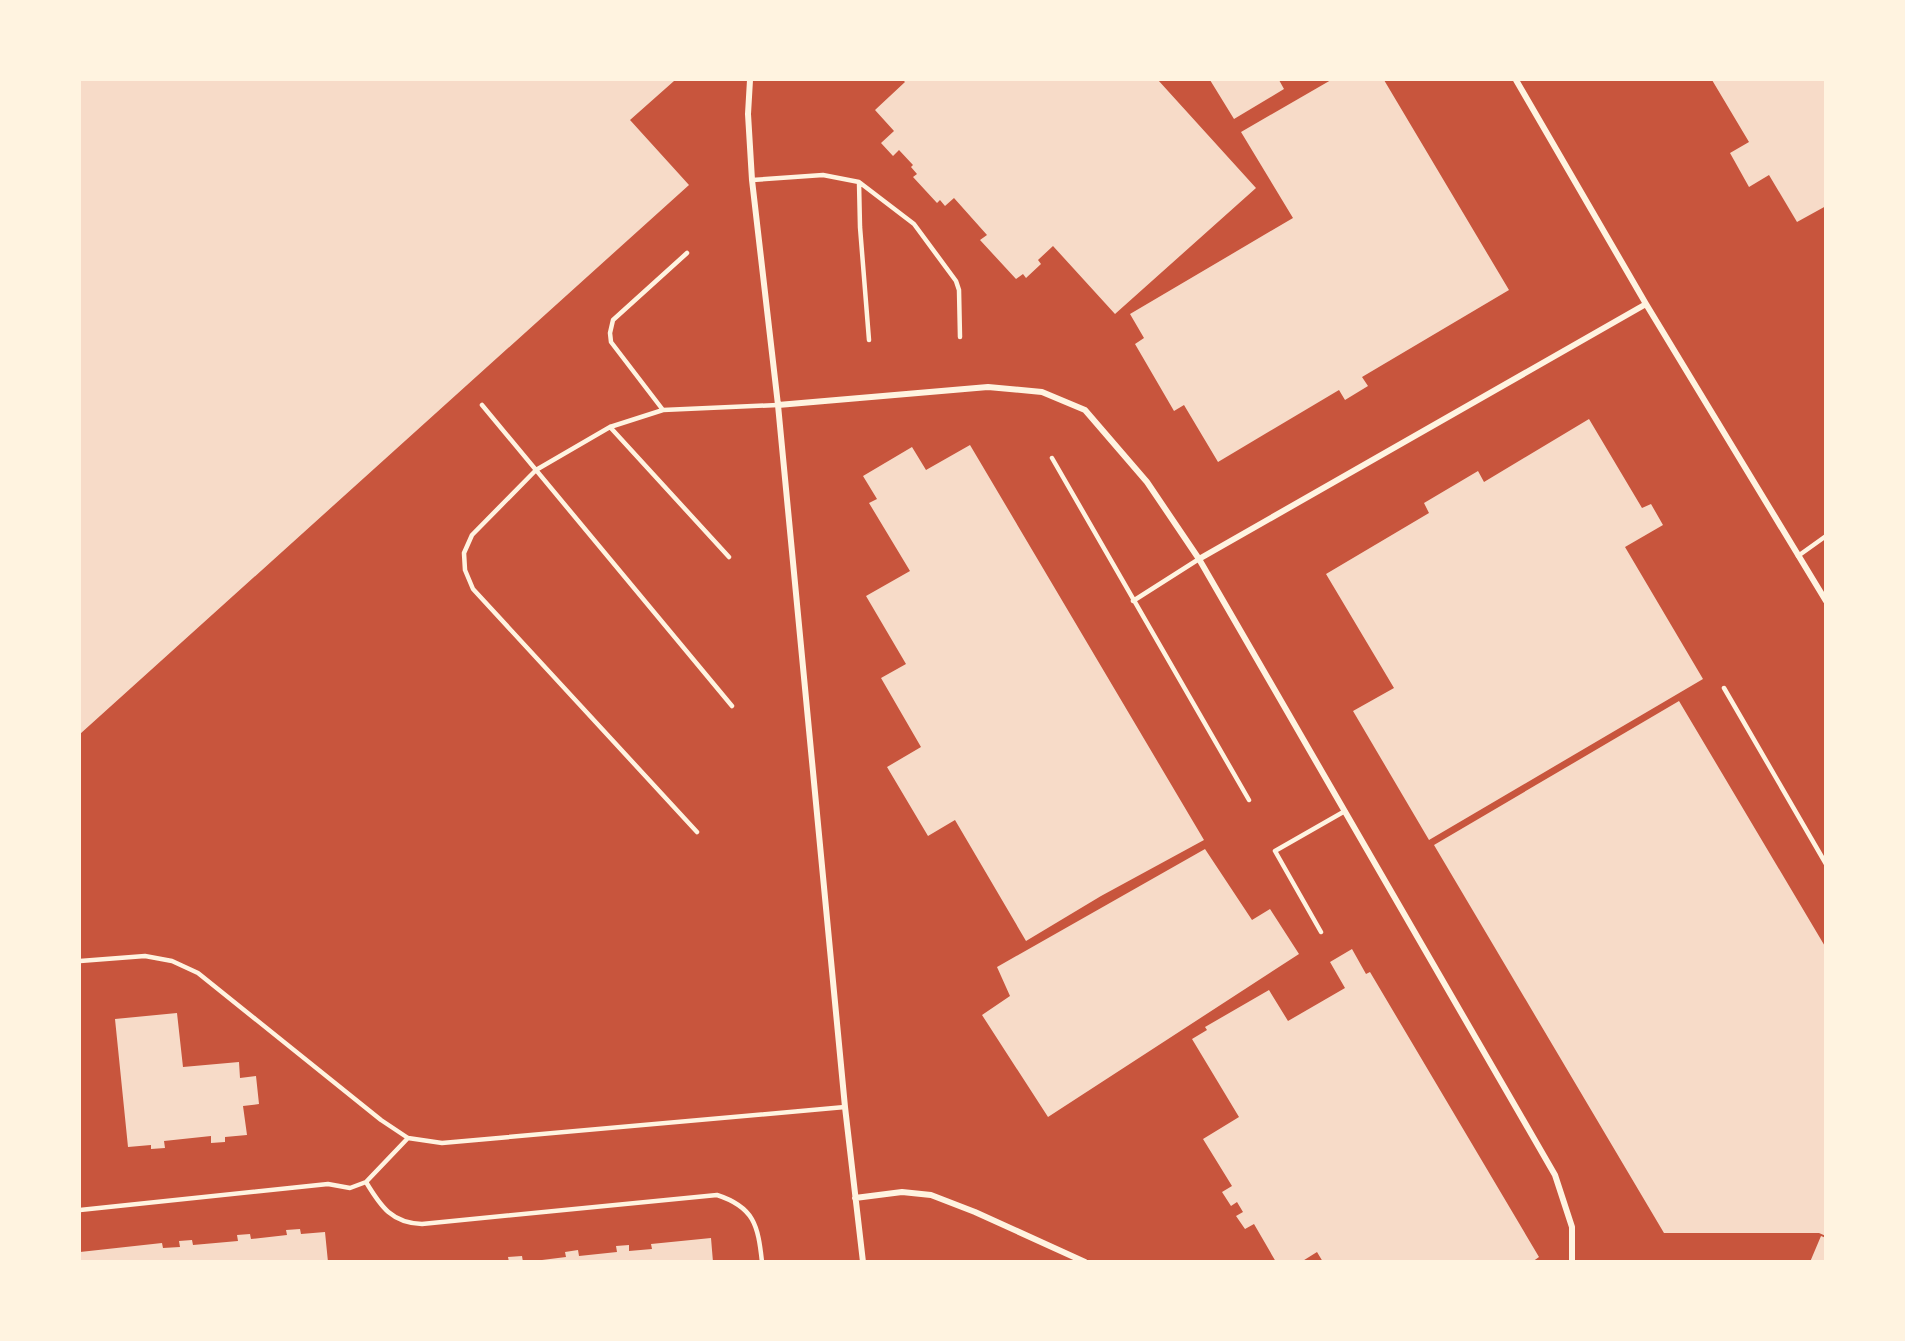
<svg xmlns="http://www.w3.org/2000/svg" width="1905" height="1341" font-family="'Fira Sans Condensed',sans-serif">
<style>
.building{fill:#f7dbc8}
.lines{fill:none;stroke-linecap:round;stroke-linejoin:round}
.service{stroke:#fff3e0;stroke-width:4.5}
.minor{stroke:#fff3e0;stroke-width:6}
</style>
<rect width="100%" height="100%" fill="#c8553d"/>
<!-- building -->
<path class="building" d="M80,80h592l2,1 -44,39 59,65 -609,549z
M903,80h255l98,108 -141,126 -62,-68 -15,14 3,4 -15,14 -3,-4 -7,5 -36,-39 7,-5 -33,-37 -9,8 -5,-6 -3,3 -24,-26 4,-3 -6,-7 2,-2 -14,-15 -6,6 -12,-13 13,-12 -19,-21 30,-28z
M1210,80h69l5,9 -50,30z
M1331,80h53l125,210 -147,87 6,9 -23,14 -6,-10 -121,72 -34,-57 -10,6 -39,-67 9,-6 -14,-24 163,-96 -52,-86z
M1712,80h114v126l-29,16 -28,-47 -20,12 -19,-34 19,-11z
M1589,419l53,89 9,-4 12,21 -38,22 78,132 -274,161 -76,-129 41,-23 -68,-114 103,-61 -5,-10 54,-32 6,11z
M970,445l234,395 -103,56 -75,45 -71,-121 -27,16 -41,-69 34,-20 -40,-69 25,-14 -40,-68 44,-25 -41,-68 8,-4 -14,-23 49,-29 14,23z
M1679,701l147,247v288l-7,-3h-155l-230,-388z
M1205,849l47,71 18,-11 29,45 -251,163 -66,-102 28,-19 -13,-29z
M1352,949l14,25 4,-2 169,285 -7,5h-209l-6,-10 -16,10h-25l-22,-38 -9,5 -9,-13 7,-4 -6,-10 -6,4 -9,-14 10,-6 -29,-47 36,-22 -47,-78 15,-9 -2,-3 64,-37 19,31 57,-33 -15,-26z
M177,1013l6,54 56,-5 1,16 16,-2 3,28 -16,2 4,29 -22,2v5l-14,1v-7l-47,5 1,7 -14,1v-4l-23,2 -13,-128z
M300,1229l1,5 24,-2 3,30h-248v-10l82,-9 1,5 17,-1 -1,-6 13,-1 1,5 45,-4 -1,-6 13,-1 1,5 36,-4 -1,-5z
M1821,1236l5,2v24h-16z
M711,1238l2,24h-171v-2l24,-3 -1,-5 13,-2 1,6 38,-4 -1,-6 13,-1v6l23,-2 -1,-5z
M522,1256l1,6h-14l-1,-5z"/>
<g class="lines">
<!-- service -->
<path class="service" d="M752,180l71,-5 36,7 55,42 42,57 3,9 1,47
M859,182l1,45 9,113
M482,405l250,301
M663,410l-52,-68 -1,-9 3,-13 74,-67
M610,427l119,130
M1052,458l197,342
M1798,556l28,-20
M1133,601l66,-42
M1724,688l102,176
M697,832l-224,-243 -8,-19 -1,-17 8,-18 64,-65 74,-43 53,-17 115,-5
M1321,932l-46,-81 70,-40
M80,961l65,-5 27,5 26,12 183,147 27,18 34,5 403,-36
M366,1182c15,25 26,41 56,42l295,-29c37,12 41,30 45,67
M80,1210l248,-26 22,4 16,-6 42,-44"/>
<!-- minor -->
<path class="minor" d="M750,80l-2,34 4,66 26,225 67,702 18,155
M1516,80l130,224 180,297
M778,405l210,-18 54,5 43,18 62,72 52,77 356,616 17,52v35
M1199,559l447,-255
M855,1198l47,-6 29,3 44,17 110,50"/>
</g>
<!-- border -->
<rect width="1905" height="1341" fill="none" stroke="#fff3e0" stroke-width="162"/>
</svg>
